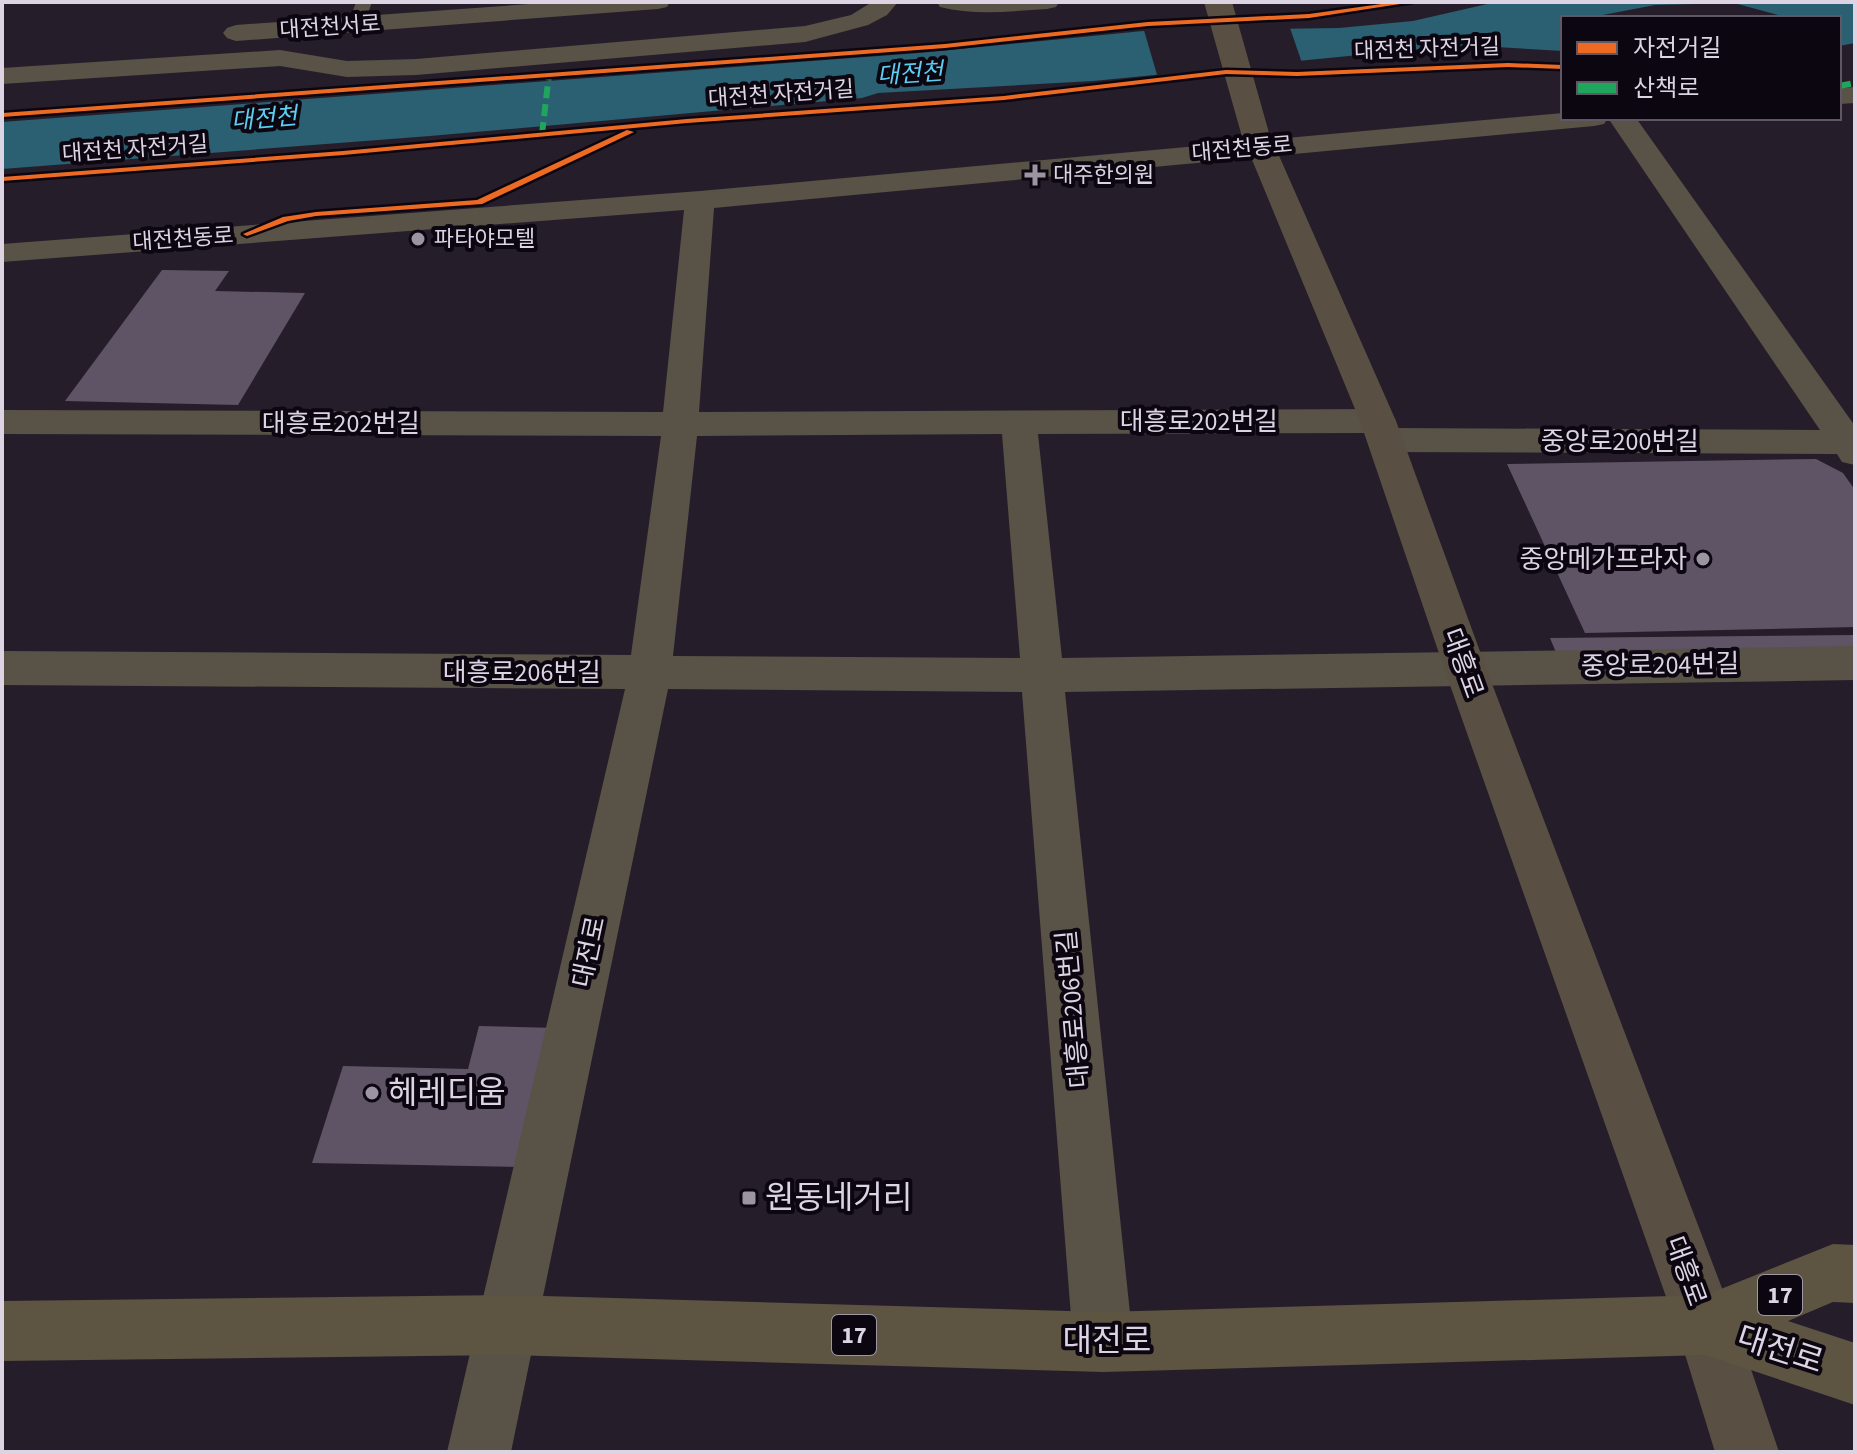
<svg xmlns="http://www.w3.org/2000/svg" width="1857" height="1454" font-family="'Source Sans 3','Noto Sans KR',sans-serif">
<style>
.water{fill:#2a6072}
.pier{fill:#251e2a}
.building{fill:#5f5466}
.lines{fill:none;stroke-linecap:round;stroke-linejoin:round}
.service{fill:#595247;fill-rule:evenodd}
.minor{fill:#595247;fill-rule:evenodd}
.secondary{fill:#595043;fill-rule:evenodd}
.primary{fill:#5d5442;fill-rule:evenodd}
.secondary-bridge{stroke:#595043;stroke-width:27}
.quiet{stroke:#20a55d;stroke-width:6;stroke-dasharray:12 6;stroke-linecap:butt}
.cycleway-casing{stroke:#0c0610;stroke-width:5}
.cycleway{fill:#ed6a23;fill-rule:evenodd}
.poi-dot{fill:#9c94a2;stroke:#0c0610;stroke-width:3}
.labels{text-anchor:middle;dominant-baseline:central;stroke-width:8;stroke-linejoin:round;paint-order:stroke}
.far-street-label{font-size:22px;fill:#dcd3e3;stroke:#0c0610}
.far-poi-label{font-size:22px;fill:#dcd3e3;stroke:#0c0610;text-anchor:start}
.far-water-label{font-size:24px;font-style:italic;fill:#5ccff3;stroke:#0c0610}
.shield{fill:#0c0610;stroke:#9e96a4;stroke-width:2}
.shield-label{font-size:24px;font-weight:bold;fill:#dcd3e3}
.street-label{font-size:26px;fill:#dcd3e3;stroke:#0c0610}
.poi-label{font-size:26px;fill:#dcd3e3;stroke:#0c0610;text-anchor:end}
.near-poi-label{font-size:32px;fill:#dcd3e3;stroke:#0c0610;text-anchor:start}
.near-street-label{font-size:32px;fill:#dcd3e3;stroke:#0c0610}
</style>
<rect width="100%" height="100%" fill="#251e2a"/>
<!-- water -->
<path class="water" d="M1496,2h359v41l-16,3v-28h-50l-55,-15 -79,2 -68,13h-24v33l-67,-4 -66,1 -337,33 -215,12 -16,5 -432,38 -428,33v-47l917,-69 224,-22 196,-3 74,-7z"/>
<!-- pier -->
<path class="pier" d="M1289,25l13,38 -144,15 -15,-51z"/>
<!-- building -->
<path class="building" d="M162,270l67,1 -14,20 90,2 -67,112 -173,-4z
M1816,459l27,14 12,17v137l-270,6 -78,-169z
M1855,635v42l-288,2 -17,-41z
M479,1026l78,2 -30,139 -215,-4 31,-97 125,3z"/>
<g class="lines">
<!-- service -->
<path class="service" d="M356,2h16l-8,23 -8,5 -8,-5z"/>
<!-- minor -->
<path class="minor" d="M558,2h112l-3,5 -9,2 -422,32 -9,-3 -4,-5 4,-5 9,-3z
M872,2h26l-11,13 -19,10 -63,17 -389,33 -69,2 -67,-11 -278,18v-16l278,-18 67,11 69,-2 389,-33 46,-11z
M937,2h122l-3,5 -9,2c-35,2 -72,7 -107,-2z
M1855,87v16l-16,1v-16z
M1563,113v5h45l-4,6 -10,2 -880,82 -15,204 679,-3 13,4 5,8 -4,7 428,2 -212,-312h28l219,308v39l-13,-3 -5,-8 -452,-2 -13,-3 -5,-9 4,-7 -333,1 24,224 793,-12v34l-790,12 68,650 -9,21 -21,9 -21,-9 -9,-21 -51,-650 -354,-3 -157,763h-64l178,-763 -623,-4v-34l629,4 30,-219 -659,-2v-24l661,2 21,-202 -682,52v-18l698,-53zM1002,434l18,224 -347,-2 24,-220z"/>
<!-- secondary -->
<path class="secondary" d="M1255,125l10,2 4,6 127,288 90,247 250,657 43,127h-64l-39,-127 -232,-657 -84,-247 -119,-288 4,-6z"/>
<!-- primary -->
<path class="primary" d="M1833,1244l22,1v58l-22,-1 -45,19 67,22v62l-149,-50 -603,17 -595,-17 -506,6v-60l506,-6 595,17 603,-17z"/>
<!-- secondary-bridge -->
<path class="secondary-bridge" d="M1218,2l37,131"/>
<!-- quiet -->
<path class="quiet" d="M1839,86l16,-3
M542,134l7,-60"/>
<!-- cycleway casing -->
<g class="cycleway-casing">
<path id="cycleway" d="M1396,2h17l-104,16 -161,8 -203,22 -943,69v-4l943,-69 203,-22 161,-8z
M1508,63l55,2v4l-55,-2 -211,9 -71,-2 -222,26 -317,23 -344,32 -341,26v-4l341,-26 344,-32 317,-23 222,-26 71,2z
M627,130l7,2 -152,72 -166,12 -28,5 -41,15 -4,-2 40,-17 33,-5 161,-12z"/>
</g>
<!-- cycleway -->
<use href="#cycleway" class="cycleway"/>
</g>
<!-- markers -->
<g class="poi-dot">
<path d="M1031 163h8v8h8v8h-8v8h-8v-8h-8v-8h8z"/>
<circle cx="418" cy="239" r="8"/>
<circle cx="1703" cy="559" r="8"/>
<circle cx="372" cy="1093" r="8"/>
<rect x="741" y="1190" width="16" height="16" rx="4"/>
</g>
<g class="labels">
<!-- far-street labels -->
<g class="far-street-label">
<text transform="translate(330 27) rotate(-4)">대전천서로</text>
<text transform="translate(1427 49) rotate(-2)">대전천 자전거길</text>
<text transform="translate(781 94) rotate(-4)">대전천 자전거길</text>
<text transform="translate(135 149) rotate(-4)">대전천 자전거길</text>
<text transform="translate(1242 149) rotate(-5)">대전천동로</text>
<text transform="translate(183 239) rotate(-4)">대전천동로</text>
</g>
<!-- far-poi labels -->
<g class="far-poi-label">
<text x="1053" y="175">대주한의원</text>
<text x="434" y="239">파타야모텔</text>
</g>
<!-- far-water labels -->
<g class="far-water-label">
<text transform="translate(910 74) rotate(-4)">대전천</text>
<text transform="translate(264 119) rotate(-5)">대전천</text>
</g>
<!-- shield labels -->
<g class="shield">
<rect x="1758" y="1275" width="44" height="40" rx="6"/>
<rect x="832" y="1315" width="44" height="40" rx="6"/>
</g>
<g class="shield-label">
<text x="1780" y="1295">17</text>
<text x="854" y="1335">17</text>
</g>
<!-- street labels -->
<g class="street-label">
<text x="1199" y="421">대흥로202번길</text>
<text x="341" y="423">대흥로202번길</text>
<text x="1620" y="441">중앙로200번길</text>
<text transform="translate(1463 663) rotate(70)">대흥로</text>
<text transform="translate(1660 665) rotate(-1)">중앙로204번길</text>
<text x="522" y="672">대흥로206번길</text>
<text transform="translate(589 952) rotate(-78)">대전로</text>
<text transform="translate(1073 1009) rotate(-95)">대흥로206번길</text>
<text transform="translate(1686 1271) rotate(70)">대흥로</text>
</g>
<!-- poi labels -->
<g class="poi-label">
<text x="1687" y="559">중앙메가프라자</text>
</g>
<!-- near-poi labels -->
<g class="near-poi-label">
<text x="388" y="1093">헤레디움</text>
<text x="765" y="1198">원동네거리</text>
</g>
<!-- near-street labels -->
<g class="near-street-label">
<text x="1107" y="1341">대전로</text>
<text transform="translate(1780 1350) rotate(18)">대전로</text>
</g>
</g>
<!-- border -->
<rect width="1857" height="1454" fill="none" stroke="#dcd3e3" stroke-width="8"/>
<!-- legend -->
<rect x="1561" y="16" width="280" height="104" fill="#0c0610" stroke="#5f5864" stroke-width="2"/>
<rect x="1577" y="42" width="40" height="12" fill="#ed6a23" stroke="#5f5864" stroke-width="2"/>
<text x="1633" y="56" font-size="24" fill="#dcd3e3">자전거길</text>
<rect x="1577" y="82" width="40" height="12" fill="#20a55d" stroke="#5f5864" stroke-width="2"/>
<text x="1633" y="96" font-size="24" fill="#dcd3e3">산책로</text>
</svg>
